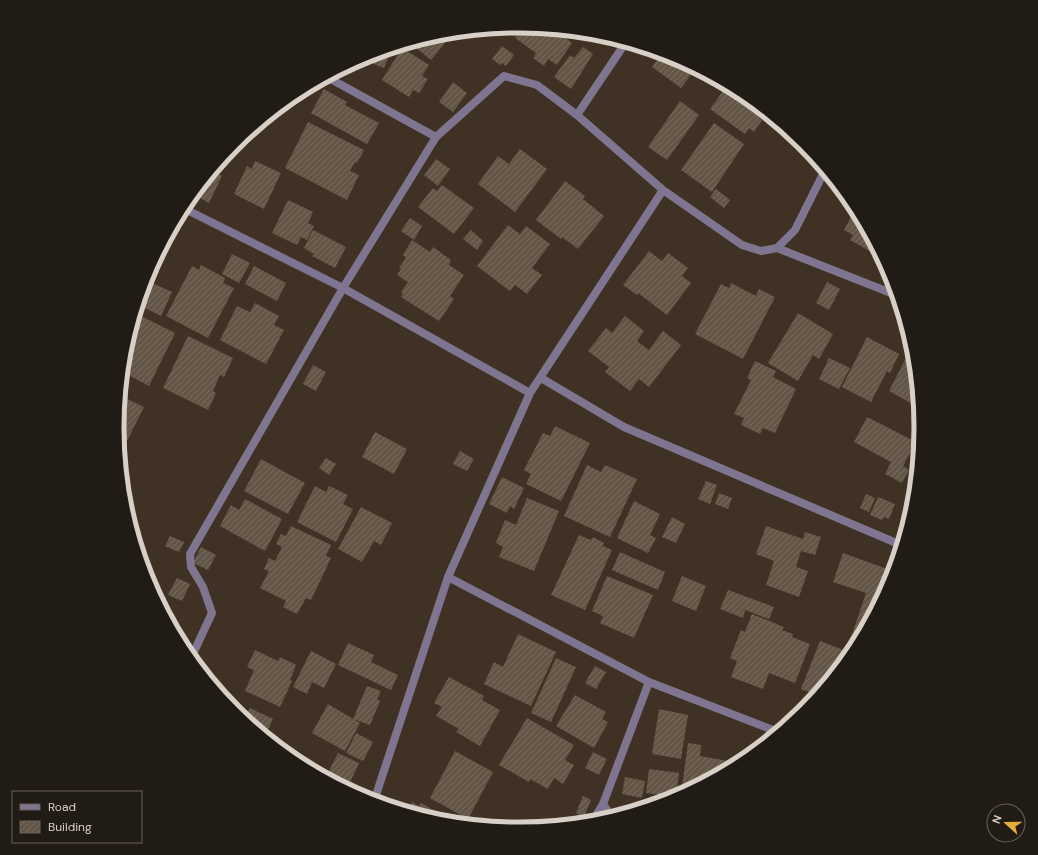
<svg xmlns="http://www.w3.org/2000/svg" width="1038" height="855" font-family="'DM Sans',sans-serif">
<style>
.building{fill:url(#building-hatch)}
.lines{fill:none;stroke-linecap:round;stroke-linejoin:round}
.minor{stroke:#807591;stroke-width:8}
.rim{fill:none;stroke:#d8d0c7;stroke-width:5}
</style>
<defs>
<pattern id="building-hatch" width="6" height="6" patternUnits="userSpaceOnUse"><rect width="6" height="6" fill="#645646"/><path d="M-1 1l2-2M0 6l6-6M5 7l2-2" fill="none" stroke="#796d5f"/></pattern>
</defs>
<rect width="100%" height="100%" fill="#3f3224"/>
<!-- building -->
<path class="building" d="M523,26l39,4 5,3 -3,4 8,6 -15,22 -9,-6 -4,7 -11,-8 3,-5 -21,-15z
M509,27l-5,8 -10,-7 12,-1z
M453,33l-22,27 -21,-17 31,-9z
M502,46l12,9 -8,11 -4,-3 -2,2 -8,-6z
M583,47l10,7 -22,35 -17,-12 16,-22 4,3z
M392,48l-8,20 -22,-9 4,-3z
M402,48l27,17 -7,11 6,3 -9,14 -6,-3 -4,7 -27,-17z
M662,53l11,4 22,12 -14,19 -29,-21z
M453,82l14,11 -14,19 -14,-10z
M726,87l34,24 -3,5 5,4 -8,12 -5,-4 -4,6 -35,-25z
M324,89l23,13 -2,3 34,18 -12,21 -56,-31z
M680,101l19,14 -32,45 -19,-13z
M308,122l56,28 -7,13 -2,-1 -5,9 9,4 -12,25 -62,-32z
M714,123l30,21 -32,48 -31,-22z
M520,149l27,20 -32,43 -37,-28 20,-28 11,8z
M436,159l14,10 -12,17 -14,-11z
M255,161l26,12 -17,36 -30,-15 13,-28 5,3z
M212,171l10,5 -13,27 -16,-9z
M565,181l20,15 -2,3 21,17 -26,33 -16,-12 -1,2 -25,-19z
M442,185l32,23 -20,26 -36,-27 15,-19 4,3z
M716,189l14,11 -6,8 -14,-11z
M288,200l25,12 -5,11 6,3 -7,14 -6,-3 -4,8 -25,-12z
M855,209l16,29 11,20 -32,-18 3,-5 -9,-5z
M410,218l12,8 -8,14 -13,-9z
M508,225l12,9 6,-8 24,18 -18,24 10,7 -15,19 -12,-9 -5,6 -33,-25z
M313,230l33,17 -11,21 -23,-12 2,-2 -10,-6z
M471,230l12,11 -6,9 -14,-11z
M412,240l18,12 3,-5 18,13 -2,5 15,10 -14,21 4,3 -15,22 -38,-24 2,-3 -2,-2 7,-10 -11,-7 4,-6 -2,-1 7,-10 -3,-3z
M649,251l13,10 6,-8 20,15 -6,8 9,7 -24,32 -29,-22 -1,2 -14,-10z
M232,254l18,9 -11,20 -17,-9z
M201,265l24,13 -2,5 11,5 -26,50 -42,-22 26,-50 7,4z
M254,266l32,17 -9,18 -32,-17z
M146,280l26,12 -11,24 -22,-11z
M827,282l13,7 -11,21 -13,-7z
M731,283l25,13 3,-7 16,8 -32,62 -48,-25 26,-50 8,4z
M255,303l24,13 -5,9 10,5 -18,34 -46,-24 17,-34 13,6z
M798,313l35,21 -14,25 -6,-4 -15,26 -30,-18z
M139,315l36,18 -26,53 -26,-14 2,-23 8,-24h1z
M625,316l19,15 -7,10 12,9 14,-19 18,14 -32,42 -10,-8 -9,12 -25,-19 4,-5 -21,-16 18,-23 6,5z
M188,336l45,22 -9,19 -4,-2 -7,16 3,2 -8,17 -45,-22z
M867,337l32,17 -9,19 -3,-2 -16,31 -29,-15z
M907,356l7,4 4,47 -29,-16z
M829,358l21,10 -11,21 -20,-10z
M755,361l21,10 -3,6 23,12 -21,44 -12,-5 -3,6 -19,-9 3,-7 -10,-4 17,-34 -4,-2z
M313,365l13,7 -10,19 -13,-7z
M121,396l23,11 -18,36 -7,-3 -1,-13z
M867,417l49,25 -13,24 6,4 -7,13 -17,-9 6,-12 -37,-20z
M555,426l35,17 -29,58 -35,-17 5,-10 -7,-4 19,-37 7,3z
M375,432l32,17 -13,25 -32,-17z
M460,451l14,8 -7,12 -14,-7z
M326,458l10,6 -7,11 -10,-7z
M261,459l44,24 -17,31 -44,-23z
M587,465l14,7 4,-7 32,14 -27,58 -46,-21z
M502,477l22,11 -10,21 -4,-3 -3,7 -18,-9z
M706,481l11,4 -7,19 -12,-5z
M915,485l-1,13 -5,-2z
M315,486l11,6 3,-6 19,9 -5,9 10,5 -17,33 -39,-20z
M719,493l13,5 -4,11 -13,-5z
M866,494l9,4 -6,14 -9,-4z
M878,497l17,7 -6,15 -5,-2 -2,3 -12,-5z
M527,498l32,13 -25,60 -35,-14 4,-10 -7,-4 9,-23 11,5z
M245,499l37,20 -17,32 -45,-25 11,-21 8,5z
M634,501l26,13 -10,21 6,3 -8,15 -31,-15z
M361,507l31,16 -11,22 -7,-4 -12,21 -24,-13z
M672,517l13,7 -9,19 -14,-6z
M291,526l40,19 -5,11 5,2 -20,42 -5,-2 -9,16 -14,-7 3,-6 -26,-13 9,-17 -5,-2 5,-11 6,3 7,-14 -6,-3 5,-10 5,2z
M766,526l37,13 2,-7 16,5 -6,18 -14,-4 -5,16 12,4 -9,26 -33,-12 8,-24 -18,-7z
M579,535l12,5 2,-3 11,6 -1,3 9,4 -27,60 -34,-15z
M170,536l14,6 -5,10 -14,-6z
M201,547l15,8 -8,15 -15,-7z
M620,552l45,20 -7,18 -46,-20z
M843,553l50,18 -3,10 -38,70 -5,-2 19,-56 -33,-11z
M607,576l46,19 -19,43 -34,-15 3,-7 -11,-5z
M682,576l24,10 -10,25 -24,-10z
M177,578l13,6 -8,17 -14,-6z
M728,590l46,17 -5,12 -24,-9 -2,8 -23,-9z
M752,614l32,13 -2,3 11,4 -1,3 18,7 -15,39 -26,-10 -6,16 -32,-12 6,-16 -7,-3 11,-28 4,2z
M518,634l38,18 -25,54 -47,-22 10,-22 9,5z
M820,641l31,12 -34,42 -16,-6z
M348,643l26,12 -3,7 27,13 -7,15 -53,-25z
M255,650l23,11 2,-4 16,8 -6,15 2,1 -12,26 -35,-16 9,-21 -7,-3z
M311,651l25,13 -12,24 -12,-6 -5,12 -14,-7z
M556,658l20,9 -25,55 -20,-9z
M595,666l11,6 -10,17 -11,-6z
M449,677l35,19 -2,4 18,10 -20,36 -24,-14 3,-3 -23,-13 6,-9 -8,-4z
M367,686l14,5 -4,8 3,2 -10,24 -17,-6z
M575,695l31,17 -4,7 6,3 -14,26 -38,-22z
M328,704l32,19 -15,28 -33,-18z
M250,708l23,11 -8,17 -21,-17z
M659,709l29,6 -7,44 -29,-5z
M527,718l47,27 -9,15 9,5 -11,19 -9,-6 -6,11 -18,-10 -1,3 -30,-17z
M356,733l17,9 -10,19 -17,-8z
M688,743l13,2 -1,11 39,7 -58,31z
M455,751l38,21 -25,47 -38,-21z
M593,752l14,7 -8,16 -14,-7z
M338,753l21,10 -12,26 -21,-12z
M649,769l30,4 -3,24 -30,-4z
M625,777l20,4 -3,17 -20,-4z
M583,796l8,4 -7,17 -8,-4z
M412,802l7,4 2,-3 35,20 -16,-2 -33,-10z"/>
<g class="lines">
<!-- minor -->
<path class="minor" d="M327,77l109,60
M577,115l49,-73
M183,208l160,80 187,105
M777,248l119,47
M541,378l83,49 277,118
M448,577l201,105 129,50
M191,658l21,-45 -9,-26 -12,-20 -1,-13 153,-266 93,-151 68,-61 33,9 40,30 86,75 79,55 19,6 16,-3 18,-18 30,-60
M374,801l74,-224 82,-184 133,-203
M603,804l9,13
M592,822l11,-18 46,-122"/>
</g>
<!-- crop -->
<path d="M0 0H1038V855H0ZM518 33H520A394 394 0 0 1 914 427V428A394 394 0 0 1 520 822H518A394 394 0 0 1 124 428V427A394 394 0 0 1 518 33Z" fill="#211b15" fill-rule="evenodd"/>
<path class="rim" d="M518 33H520A394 394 0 0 1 914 427V428A394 394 0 0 1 520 822H518A394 394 0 0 1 124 428V427A394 394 0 0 1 518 33Z"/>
<!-- legend -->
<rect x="12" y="791" width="130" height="52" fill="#211b15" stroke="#6a635c"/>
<rect x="20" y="804" width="20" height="6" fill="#807591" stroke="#6a635c"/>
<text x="48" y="811" font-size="12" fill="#d8d0c7">Road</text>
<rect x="20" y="821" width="20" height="12" fill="url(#building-hatch)" stroke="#6a635c"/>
<text x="48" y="831" font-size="12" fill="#d8d0c7">Building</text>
<!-- north arrow -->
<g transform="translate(1006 823) rotate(291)"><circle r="19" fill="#211b15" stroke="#6a635c"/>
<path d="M0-3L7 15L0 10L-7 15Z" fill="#e7ac37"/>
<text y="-6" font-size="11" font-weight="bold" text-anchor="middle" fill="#d8d0c7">N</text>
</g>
</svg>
